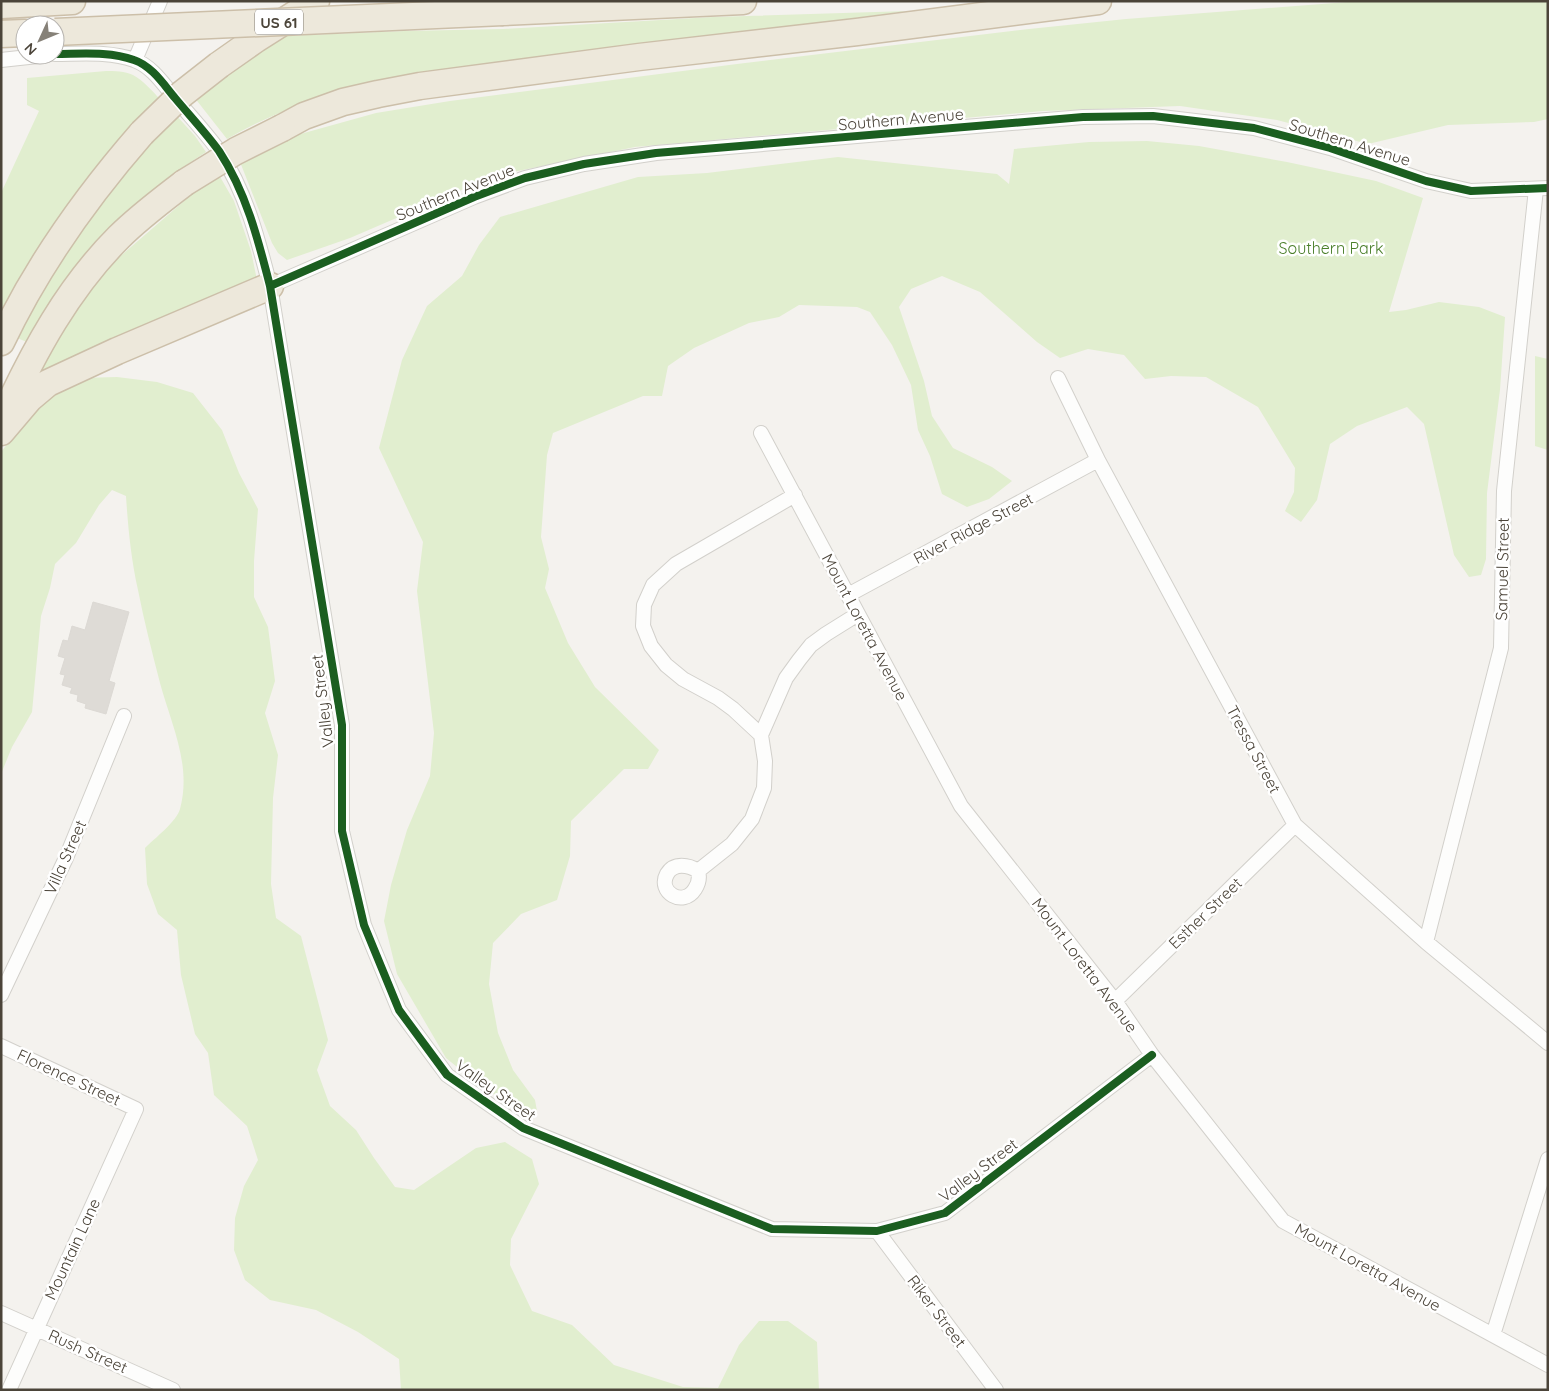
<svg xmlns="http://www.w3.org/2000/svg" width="1549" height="1391" font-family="Quicksand,sans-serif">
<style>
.green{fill:#e1eecf}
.building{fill:#dedbd6;stroke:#dcd9d4}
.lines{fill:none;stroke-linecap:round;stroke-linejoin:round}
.street-casing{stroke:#d2d0cb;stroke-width:16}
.highway-casing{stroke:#ccbfa9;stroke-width:29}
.street{stroke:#fdfdfc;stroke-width:14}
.highway{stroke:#ede8db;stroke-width:26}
.highway-bridge-casing{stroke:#ccbfa9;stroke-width:29;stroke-linecap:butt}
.highway-bridge{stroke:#ede8db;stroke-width:26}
.cycleway-casing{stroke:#fff;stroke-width:11}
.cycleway{stroke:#1b5e20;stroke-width:8}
.labels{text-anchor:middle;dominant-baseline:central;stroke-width:5;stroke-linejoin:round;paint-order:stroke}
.shield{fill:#fff;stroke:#817c74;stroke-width:1}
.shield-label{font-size:15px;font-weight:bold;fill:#4b4439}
.street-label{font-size:16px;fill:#4b4439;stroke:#fff}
.park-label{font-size:16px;fill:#4a7f2a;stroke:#fff}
</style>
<rect width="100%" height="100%" fill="#f4f2ee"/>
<!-- green -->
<path class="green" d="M1360,1h188v118l-14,3 -86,3 -80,19 -91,-24 -97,-14 -137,5 -408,36 -141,29 -144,62 -63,22 -9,-7 -6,-10 -32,-81 46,-24 90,-25 74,-12 287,-37 292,-35 97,-10z
M908,11l-533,70c-51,14 -102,31 -148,58l-33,-42 90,-61 121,-5 98,-2 210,-12z
M106,71c8,0 19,0 27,4 10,5 19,16 27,24l-159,219v-125l38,-82 -12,-6v-27z
M175,114l20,22 11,16 -29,19 -41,34 -107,138 -14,-6 68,-116z
M1147,141l52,5 88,16 89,19 47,17 -34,114 17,-2 33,-8 40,5 26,10 -5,73 -13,103 -1,66 -5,16 -12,2 -15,-22 -30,-131 -17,-17 -50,19 -27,18 -13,56 -16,22 -16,-11 9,-19 1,-24 -37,-61 -52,-30 -35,-1 -26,3 -21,-24 -36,-6 -28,9 -23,-16 -57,-50 -38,-16 -31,13 -12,18 25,74 8,35 21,32 39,19 20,14 -23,18 -22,8 -25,-13 -12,-38 -12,-26 -7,-45 -19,-40 -22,-33 -13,-5 -58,-2 -20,12 -30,6 -55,25 -26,18 -6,30h-19l-90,37 -6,22 -6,82 8,32 -4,19 23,55 27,44 64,63 -11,19h-24l-53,52 -1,35 -13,44 -36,14 -28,29 -4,41 9,49 15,37 22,30 2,11 -25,-5 -34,-22 -32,-26 -49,-84 -13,-53 7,-36 16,-55 23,-54 4,-43 -17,-142 6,-49 -44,-94 23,-88 25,-54 35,-30 17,-31 21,-28 138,-40 69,-4 131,-16 159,17 12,10 5,-35 75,-7z
M219,175l15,26 17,50 6,29 -214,92 -3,-3 24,-46 45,-57 82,-71z
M1535,356l13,3v91l-13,-4z
M117,377l40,5 36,11 29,37 17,43 19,36 -4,52v36l14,30 7,54 -10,32 13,42 -5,43 -2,86 5,34 25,18 27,104 -11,30 13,36 26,24 18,28 21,29 19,3 62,-42 29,-6 27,17 7,25 -28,55 -1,26 22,46 40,14 42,40 69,22 35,1 21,-43 20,-24h29l29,21 2,48h-418l-2,-31 -41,-27 -42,-22 -46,-10 -25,-20 -11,-30 1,-32 9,-32 14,-26 -11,-34 -33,-31 -6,-42 -13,-19 -14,-59 -4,-45 -19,-16 -11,-30 -2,-36c9,-9 32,-27 35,-39 12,-44 -9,-85 -20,-126 -8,-31 -16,-62 -22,-93 -7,-31 -10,-63 -12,-94l-14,-6 -13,15 -23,38 -21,21 -5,24 -9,28 -9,96 -20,35 -11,27v-322l28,-36 23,-20 28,-18z"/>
<!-- building -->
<path class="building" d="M93,602l36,10 -20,69 6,2 -9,31 -21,-6 1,-4 -9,-3 1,-6 -8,-2 2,-5 -10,-3 3,-10 -5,-1 5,-16 -7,-2 5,-16 5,1 4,-15 13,4z"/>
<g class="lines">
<!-- street casing -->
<g class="street-casing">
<path id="street" d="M55,54c26,0 54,-3 79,6 18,6 30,25 41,38 15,18 31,35 44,53 27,41 39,88 51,135l72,439v106l22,94 35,85 48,65 76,53 249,101 105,2 68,-18 207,-158
M1,60l46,-5
M135,60l25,-59
M270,286l204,-89 51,-19 59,-14 72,-11 427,-36 70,-1 101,12 76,20 96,33 45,10 77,-3
M1058,378l40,82 197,365 131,117 122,101
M761,433l200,373 154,195 37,54 131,166 265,144
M848,595l250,-135
M761,735l-28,-26 -15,-11 -35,-19 -17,-14 -15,-19 -8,-20 1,-21 9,-20 23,-21 119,-69
M698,871c2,7 1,12 -3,18 -12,19 -38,3 -28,-15 7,-12 22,-9 31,-3l34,-27 20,-25 12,-31 1,-27 -4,-26 25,-57 13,-18 12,-15 15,-11 32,-20
M1426,942l75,-294 3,-157 32,-302
M1,995l65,-137 58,-142
M1115,1001l180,-176
M1,1046l135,63 -127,281
M877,1231l119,159
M1,1313l172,77
M1493,1335l55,-176"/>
</g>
<!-- highway casing -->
<g class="highway-casing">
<path id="highway" d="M1,5l71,-4
M503,12l240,-11
M1,34l24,-1
M219,65l37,-26 60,-38
M282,128l22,-12 39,-14 35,-8 42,-8 219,-29 218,-25 241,-31
M1,342c36,-76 86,-146 141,-209
M4,416c30,-65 64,-128 115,-179 20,-20 43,-37 65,-54
M1,432l28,-33 19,-16 69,-32 153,-65"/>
</g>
<!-- street -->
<use href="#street" class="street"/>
<!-- highway -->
<use href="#highway" class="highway"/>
<!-- highway-bridge casing -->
<g class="highway-bridge-casing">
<path id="highway-bridge" d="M55,32l448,-20
M142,133l40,-39 37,-29
M184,183l52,-32 46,-23"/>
</g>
<!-- highway-bridge -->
<use href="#highway-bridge" class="highway-bridge"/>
<!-- cycleway casing -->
<g class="cycleway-casing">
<path id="cycleway" d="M55,54c26,0 54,-3 79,6 18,6 30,25 41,38 15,18 31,35 44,53 27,41 39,88 51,135l72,439v106l22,94 35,85 48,65 76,53 249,101 105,2 68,-18 207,-158
M270,286l204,-89 51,-19 59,-14 72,-11 427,-36 70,-1 101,12 76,20 96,33 45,10 77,-3"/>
</g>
<!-- cycleway -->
<use href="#cycleway" class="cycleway"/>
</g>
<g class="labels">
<!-- shield labels -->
<rect class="shield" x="255" y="9.5" width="48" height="25" rx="4"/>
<g class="shield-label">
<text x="279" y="22">US 61</text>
</g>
<!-- street labels -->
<g class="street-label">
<text transform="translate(901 119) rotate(-5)">Southern Avenue</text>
<text transform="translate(1350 142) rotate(17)">Southern Avenue</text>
<text transform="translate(455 192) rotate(-22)">Southern Avenue</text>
<text transform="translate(973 528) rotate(-28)">River Ridge Street</text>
<text transform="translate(1502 569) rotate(-89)">Samuel Street</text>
<text transform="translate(865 627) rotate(62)">Mount Loretta Avenue</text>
<text transform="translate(322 701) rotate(-97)">Valley Street</text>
<text transform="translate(1254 749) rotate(62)">Tressa Street</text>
<text transform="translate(65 857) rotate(-66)">Villa Street</text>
<text transform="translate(1205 913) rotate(-44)">Esther Street</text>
<text transform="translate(1085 965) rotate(53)">Mount Loretta Avenue</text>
<text transform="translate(69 1077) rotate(25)">Florence Street</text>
<text transform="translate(496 1090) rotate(35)">Valley Street</text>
<text transform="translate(978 1170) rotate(-37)">Valley Street</text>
<text transform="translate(72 1249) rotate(-65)">Mountain Lane</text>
<text transform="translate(1368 1267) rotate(29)">Mount Loretta Avenue</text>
<text transform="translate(937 1311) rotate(53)">Riker Street</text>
<text transform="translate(88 1351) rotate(24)">Rush Street</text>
</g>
<!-- park labels -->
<g class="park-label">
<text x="1331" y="248">Southern Park</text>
</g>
</g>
<!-- border -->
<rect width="1549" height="1391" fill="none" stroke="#4b4439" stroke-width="5"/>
<!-- north arrow -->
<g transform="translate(40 40) rotate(226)"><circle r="24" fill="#ffffff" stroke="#b7b4b0"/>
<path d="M0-4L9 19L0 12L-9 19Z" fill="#868178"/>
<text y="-8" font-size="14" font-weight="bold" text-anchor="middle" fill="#4b4439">N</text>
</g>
</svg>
